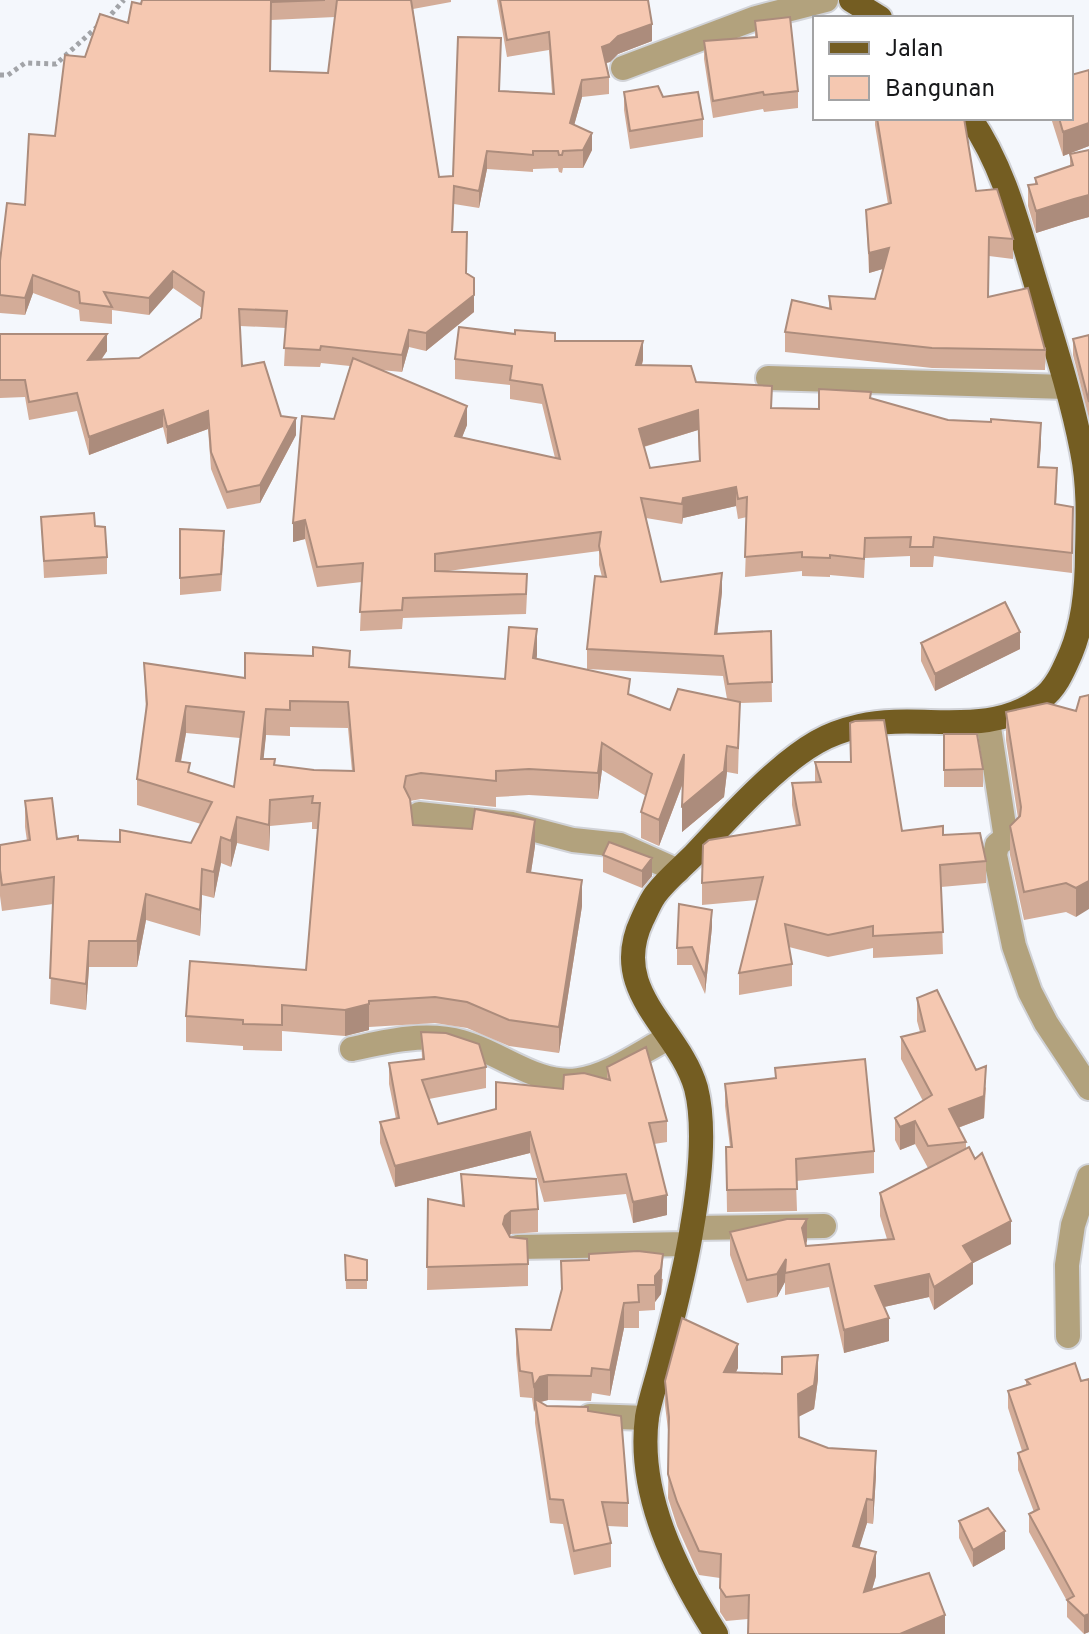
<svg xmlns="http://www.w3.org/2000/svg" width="1089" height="1634" font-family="Overpass,sans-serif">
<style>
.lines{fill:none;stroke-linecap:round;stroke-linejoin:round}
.minor-casing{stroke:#d1d3d8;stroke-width:28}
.major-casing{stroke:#d1d3d8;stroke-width:28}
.path{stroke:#a2a4a8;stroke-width:5;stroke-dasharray:4 4;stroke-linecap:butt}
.minor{stroke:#b2a27d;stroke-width:24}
.major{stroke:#745d22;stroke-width:24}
.wall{fill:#d3ac98;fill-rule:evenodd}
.shaded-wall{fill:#ac8c7c}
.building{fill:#f5c8b1;stroke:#ac8c7c;stroke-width:2;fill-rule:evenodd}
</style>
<rect width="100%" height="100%" fill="#f4f7fc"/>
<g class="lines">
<!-- minor casing -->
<g class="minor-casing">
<path id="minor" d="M623,68l133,-50 70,-18
M768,378l298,9
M988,721l17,111 1,6 -9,7 -2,10 19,91 16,46 16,31 43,65
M419,814l93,10 61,16 47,5 58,26
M352,1049c35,-8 74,-17 110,-7 38,10 75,44 116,38 31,-4 63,-28 90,-42
M692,1228l132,-2
M518,1247l170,-3
M1068,1336l-1,-71 6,-40 16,-48
M590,1416l57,2"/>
</g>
<!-- major casing -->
<g class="major-casing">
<path id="major" d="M851,0l29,18
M716,1634c-40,-63 -79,-140 -69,-217 3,-18 10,-37 14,-54 12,-45 24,-91 31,-136 7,-40 14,-100 4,-139 -17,-60 -88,-96 -54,-168 4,-8 8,-18 13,-25 10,-14 26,-27 39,-40 33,-35 81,-89 123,-113 12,-7 30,-13 43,-16 60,-14 127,13 181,-27 15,-10 23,-30 30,-46 13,-31 16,-66 16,-100 1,-34 2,-68 -5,-102 -11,-57 -30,-114 -47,-170 -17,-56 -31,-114 -65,-163"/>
</g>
<!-- path -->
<path class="path" d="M106,20l18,-20
M0,75h8l17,-12 31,1 42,-38"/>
<!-- minor -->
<use href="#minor" class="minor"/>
<!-- major -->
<use href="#major" class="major"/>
</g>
<!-- wall -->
<path class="wall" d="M142,0h309v2l-38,7 26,168 14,-1 48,-120 -2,35 53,2 -3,-43 -42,7 -10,-57h151l4,41 -34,13 -8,8 -4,1 3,14v17l-27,3 -8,28 18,25 -9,18h-20l-1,5 -3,-1 -1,-4 -25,1v3l-46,-3 -8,39 -25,-4 -1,28 13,42 8,38 -48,39 -17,-4 -7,25 -21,-2 86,55 -5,12 93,21 -13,-54 -32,-5v-14l-55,-6v-20l100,-18 88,19 -1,5 54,17 76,26 47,1 52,-11 77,22 93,22 -2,25 18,20 -1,18 17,2 -1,66 -138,-17 -1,11h-23v-11l-45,2 -1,20 -34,-3v2l-28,-1v-5l-57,6 2,-60 -9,2 -2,-13 -53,12 -1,6 -36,-6 15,64 61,10 -5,42 54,-3 1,71 -32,1 -2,71 -11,-2 -3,25 -42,35 1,-49 -24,63 -18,-8v-26l5,-16 -44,-26 -4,29 -69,-4 -33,2v10l-75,-8 -11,2 3,24 122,21 -4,26 51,34 -23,147 -50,-7 -42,-18 -32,-5 -66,4v3l-24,6 -63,-5v20l-39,-1v-4l-57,-4v-26l120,-46 12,-141h-6v-7l-42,4 -1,25 -32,-8 -6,24 -10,-4 -7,35 -12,-3 -2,41 -54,-16 -9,47h-48l-3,43 -36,-6 3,-100 -51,7 -2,-15v-51l27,-4 -2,-14v-26l32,38 63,3 71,1 10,-19 -64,-19v-26l9,-67 -2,-49 101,15 105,-11 155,12 32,-24 -1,4 134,51 57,-11 -4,-23 -136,-7v-20l15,-72 -3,-12v-14l-151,20 79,23 -1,20 -123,4 -1,11 -42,2 2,-49 -45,5 -12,-48 -12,3 41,-123 16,-53 -29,-3 -1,4 -36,-1 2,-38 -46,-2 2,40 54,69 -36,68 -33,6 -16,-40 -3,-40 -41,15 -4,-17 -74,28 -12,-44 -48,9 -4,-23 -25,1v-64l107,17 -6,9 38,-2 62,-40 1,-10 -29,-20 -24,27 -37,-5v14l-32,-3 -1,-11 -46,-17 -8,22 -25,-2v-52l55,-125 30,-79 43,-34 13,-19zM335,17l-7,56 -58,-2 1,-51zM698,430l1,31 -49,7 -6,-21zM290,727l58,1 4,43 -38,-1 -39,-5 -12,-6 3,-24 24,1zM186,733l54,5 -6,49 -44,-15 -9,-10z
M755,21l43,70v17l-34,4 -1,-3 -50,9 -9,-59v-18l51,-4z
M1089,70v76l-26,10 -12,-38h20z
M624,92l39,5 40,22v18l-73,12 -6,-39z
M875,118h89l12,73 37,48v20l-24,-3v41l57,51 -1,22 -113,-2 -147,-16v-20l44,-23v-13l46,3 8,-30 -14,4 -3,-63 22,-6 -13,-79z
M1089,150v67l-15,4 -38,12 -8,-27v-21l7,-1v-6l35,-12v-12z
M1089,335v83l-16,-63v-16z
M41,517l54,9 12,31v17l-63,4z
M180,529l44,19 -3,43 -41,4z
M921,643l99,6 -85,42 -14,-30z
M1080,697l-4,220 -10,-5 -42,8 -14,-65v-29l8,-8 -12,-78v-28l70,-1z
M850,723l52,108 41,4 43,26v22l-45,4 2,67 -70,4v-10l-45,9 -39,-10 3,17v22l-53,9v-22l18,-73 -55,5v-22l94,-57 -4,-21v-22l23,-1v-20h35z
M944,734l39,35v18h-39z
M609,842l43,34 -10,12 -39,-16v-17z
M712,927l-7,67 -13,-29h-15v-17z
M917,998l69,90 -2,30 -26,10 8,14v6l45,96 -38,19v21l-39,26 -5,-13 -45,10 5,34 -45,12 -15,-66 -44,8v-13l-8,15 -30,6 -17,-48v-23l77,9 -1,5 81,-7 -7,-23v-23l48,-25 -13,-24 -15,6 -5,-10v-22l28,-17 -22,-42v-22l19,-5 -3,-11z
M421,1032l65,35v21l-57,11 9,25 58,-15 67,-20 44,-10v-12l60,54v21l-13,2 13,71 -34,8 -7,-29 -82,8 -14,-49 -135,34 -15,-44v-21l16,-3 -7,-35v-21l33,-4z
M775,1068l99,83v22l-78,8 1,30 -70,1 -1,-65h4l-5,-41v-22l50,-5z
M461,1174l77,35v23l-27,2 -2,1 19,29v22l-101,4 1,-91 34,6z
M345,1255l22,5v29h-21z
M561,1261l102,18 -2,15 -6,8v8l-16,1v17h-15l-14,68 -18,-3 -1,8 -43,-1 -7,2 6,4 41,5 40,92v24l-20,-1 3,17v24l-37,8 -11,-51 -13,-1 -15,-100v-14l-1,3 -2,-14 -12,-1 -4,-43v-25l35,1 11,-38z
M738,1368l-2,4 82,7 -4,30 -16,8 1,20 77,38 -3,49 -6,-1 -8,24 17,29 -4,14 73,44 -197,-15 -22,2 -6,-9v-34l-21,-3 -22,-49 -9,-28 1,-60 -4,-33v-24z
M1089,1379v253l-5,2 -17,-17v-16l-38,-69v-18l5,-2 -16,-42v-17l4,-2 -14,-43v-17l18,-6v-5l55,1z
M959,1521l46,28 -32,18 -14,-29z"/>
<!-- shaded-wall -->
<path class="shaded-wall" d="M652,24v17l-34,13 -8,8 -8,2v-17l16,-11z
M582,80v17l-12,43v-17z
M1089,123v23l-26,10v-24z
M592,133v17l-9,18v-18z
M487,151v18l-8,39v-17z
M1089,195v22l-15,4 -38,12v-22l38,-12z
M889,248v19l-20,6v-20z
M173,271v17l-24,27v-17z
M33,275v18l-8,22v-17z
M474,278v34l-48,39v-18z
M409,330v17l-7,25v-17z
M107,334v17l-19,27v-18z
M643,341v19l-7,24v-19z
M467,406v19l-12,30v-19z
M163,410v17l-74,28v-18z
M698,410v20l-59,18v-19z
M208,411v18l-41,15v-17z
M296,418v17l-36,68v-18z
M1041,423v19l-3,45v-20z
M736,487v19l-53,12 -1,6 1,-26z
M305,520v19l-12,3v-19z
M722,573v19l-7,62v-20z
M537,629v26l-4,29v-26z
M1020,632v17l-85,42v-17z
M186,706v27l-10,54v-26z
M266,709v26l-5,50v-26z
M602,743v27l-4,29v-26z
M727,746v26l-3,25 -42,35v-26z
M684,754v26l-25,66v-26z
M270,800v26l-1,25v-26z
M237,817v26l-6,24v-26z
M535,820v26l-8,52v-26z
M221,837v26l-7,35v-26z
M652,858v18l-10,12v-17z
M202,869v26l-2,41v-26z
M582,880v26l-23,147v-26z
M1089,881v28l-13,8v-29z
M146,894v26l-9,47v-26z
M712,910v17l-7,67v-18z
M89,941v26l-3,43v-26z
M369,1001v29l-24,6v-26z
M986,1066l-2,52 -35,13v-22z
M915,1121v23l-15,6v-23z
M530,1132v21l-135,34v-21z
M667,1195v20l-34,8v-21z
M511,1211v23l-6,5 -2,-15 2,-8z
M807,1219v22l-5,9v-22z
M1011,1221v23l-38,19v21l-39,26v-23l29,-41z
M663,1254l-2,40 -6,8v-26z
M786,1259l-1,23 -8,15v-23z
M929,1274v23l-54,12v-23z
M624,1303v25l-14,68v-26z
M889,1318v23l-45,12v-23z
M738,1344v24l-14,27v-23z
M818,1355v24l-4,30 -16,8v-23z
M548,1375v25l-8,2 -5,-3v10l-1,3v-26l6,-9z
M876,1451v24l-3,49v-24z
M867,1499v24l-14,46v-23z
M1005,1531v18l-32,18v-17z
M876,1552v24l-12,40v-24z
M1089,1614v18l-5,2v-18z
M945,1615v19h-45z"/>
<!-- building -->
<path class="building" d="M142,0h183l-54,2 -1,69 58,2 9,-73h74l28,177 14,-1 5,-139 43,1 -2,53 55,3 -5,-62 -42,8 -7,-40h148l4,24 -34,12 -8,8 -8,3 7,30 -27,3 -12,43 22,10 -9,17 -20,1 -1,4h-3l-1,-4h-25v4l-46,-4 -8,40 -25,-5 -2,46h15l-1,41 8,5v17l-48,38 -17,-3 -7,25 -81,-9 -1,4 -36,-2 3,-37 -48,-2 3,57 22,-4 17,54 15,2 -36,67 -33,7 -16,-40 -3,-41 -41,16 -4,-17 -74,27 -12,-44 -48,9 -4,-22h-25v-46h107l-19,26 51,-2 62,-40 3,-26 -31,-21 -24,27 -45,-6 8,15 -32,-4 -1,-11 -46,-17 -8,23 -25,-3v-34l7,-58 18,2 4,-71 26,2 10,-81 20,2 15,-43 28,9 4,-21 9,2z
M790,17l8,74 -34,4 -1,-3 -50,9 -9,-60 53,-4 -2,-16z
M1089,70v53l-26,9 -4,-14h12v-43z
M658,86l5,11 35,-5 5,27 -73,12 -6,-39z
M877,118h87l12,73 21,-2 16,50 -24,-2 -1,60 40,-9 17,62 -113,-2 -147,-16 7,-32 39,9 -2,-13 46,3 14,-51 -20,5 -3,-43 25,-7z
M1089,150v45l-15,4 -38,12 -8,-26 9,-1 -2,-6 38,-13 -3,-11z
M459,327l56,7v-4l40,3v8h88l-7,24 55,1 5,16 76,4 -1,22 48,1v-20l52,3 -1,6 78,22 43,2v-3l50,4 -3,44 19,1 -2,36 18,3 -1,46 -138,-16 -1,10h-23l1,-10 -46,1 -1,21 -34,-4v3l-28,-1v-5l-57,5 2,-60 -9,2 -2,-12 -53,11 -1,6 -41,-6 20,84 61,-9 -7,61 56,-3 1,51 -44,2 -5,-28 -136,-7 8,-73 11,1 -7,-31 2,-14 -166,22v17l92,3 -1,20 -123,4 -1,12 -42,2 3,-49 -46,4 -12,-47 -12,3 9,-107 32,3 19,-61 114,48 -12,30 105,23 -18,-74 -32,-5 2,-14 -57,-7zM698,410l2,51 -50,7 -11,-39z
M1089,335v67l-16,-63z
M94,513l1,13 10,1 2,30 -63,4 -3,-44z
M180,529l44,2 -3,43 -41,4z
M1005,602l15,30 -85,42 -14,-31z
M509,627l28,2 -4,29 97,21 -2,15 42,16 8,-21 62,13 -2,46 -11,-2 -3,25 -42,35 2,-52 -25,66 -18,-8 11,-38 -50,-31 -4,30 -69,-4 -33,2v10l-75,-8 -15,3 -2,11 6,12 3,26 59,4 3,-20 60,11 -8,52 55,8 -23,147 -50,-7 -42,-18 -32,-5 -66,4v3l-24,6 -63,-5v20l-39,-1v-4l-57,-4 4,-55 116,9 14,-167h-8l1,-7 -43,4 -1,25 -32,-8 -6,24 -10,-4 -7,35 -12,-3 -2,41 -54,-16 -9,47h-48l-3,43 -36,-6 4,-101 -52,8 -2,-15v-25l30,-5 -5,-39 27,-3 5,41 21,-3v4l42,2v-12l71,13 21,-41 -75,-23 10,-75 -3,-41 101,15v-25l68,3v-9l37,4 -1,16 156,12zM290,701l58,1 6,69 -40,-1 -40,-5 1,-6h-14l5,-50 24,1zM186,706l58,6 -10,75 -46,-15 2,-9 -14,-2z
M1089,695v186l-13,7 -10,-5 -42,9 -14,-66 10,-10 1,-9 -15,-95 41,-9 29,8 4,-14z
M884,720l18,111 41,-5v9l37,-2 6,28 -46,4 3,67 -70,4v-10l-45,9 -43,-11 7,40 -53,9 24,-96 -61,6 1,-38 6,-5 91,-15 -8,-42 29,-1 -6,-20h36l-1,-39 5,-2z
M944,734h33l6,35 -39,1z
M609,842l43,16 -10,13 -39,-16z
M679,904l33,6 -7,66 -13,-29 -15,1z
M937,990l39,80 10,-4 -2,30 -35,13 17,33 -38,4 -13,-25 -15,6 -5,-9 37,-23 -31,-58 24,-6 -8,-33z
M421,1032l25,1 33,11 7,23 -64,13 16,44 58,-15v-27l67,7 1,-14 20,-2 26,7 -3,-13 39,-20 21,74 -18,2 18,72 -34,7 -7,-28 -82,8 -14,-50 -135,34 -15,-44 19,-4 -10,-55 35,-4z
M865,1059l9,92 -78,8 1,30 -70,1 -1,-43h6l-7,-63 51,-6 -1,-10z
M969,1147l6,12 7,-6 29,68 -48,25 10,16 -39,25 -5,-13 -54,12 14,32 -45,12 -15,-66 -44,9 1,-14 -9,15 -30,6 -17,-48 57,-13h20l-5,9 4,18 88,-7 -14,-46z
M461,1174l75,5 2,30 -27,2 -6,5 -2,8 7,13 17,2 1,25 -101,3 1,-68 36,7z
M638,1251l25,3 -2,15 -6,7v9h-17l1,17 -15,1 -14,67 -18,-2 -1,8 -43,-1 -8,2 -6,9 -2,-13 -12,-2 -4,-42 35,1 11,-41 -1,-28 28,-1v-6z
M345,1255l22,5v20h-21z
M682,1318l56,26 -14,28 58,2v-17l36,-2 -4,30 -16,9 1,43 29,11 48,3 -3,49 -6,-1 -14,47 23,6 -12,40 65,-19 16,42 -45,19h-152l1,-39 -23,2 -6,-9 1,-34 -22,-3 -22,-49 -9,-28 1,-57 -4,-36z
M1075,1363l6,18 8,-2v235l-5,2 -17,-16 7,-4 -45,-82 10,-5 -21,-56 10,-4 -20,-58 22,-7 -4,-4z
M535,1399l12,7 41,1v4l33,5 7,87 -26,-1 9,41 -37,8 -11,-51 -13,-1z
M988,1508l17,23 -32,19 -14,-29z"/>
<!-- legend -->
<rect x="813" y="16" width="260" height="104" fill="#ffffff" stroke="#a3a3a4" stroke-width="2"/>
<rect x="829" y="42" width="40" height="12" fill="#745d22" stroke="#a3a3a4" stroke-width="2"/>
<text x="885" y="56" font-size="24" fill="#18191b">Jalan</text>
<rect x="829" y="76" width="40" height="24" fill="#f5c8b1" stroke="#a3a3a4" stroke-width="2"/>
<text x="885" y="96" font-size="24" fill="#18191b">Bangunan</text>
</svg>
